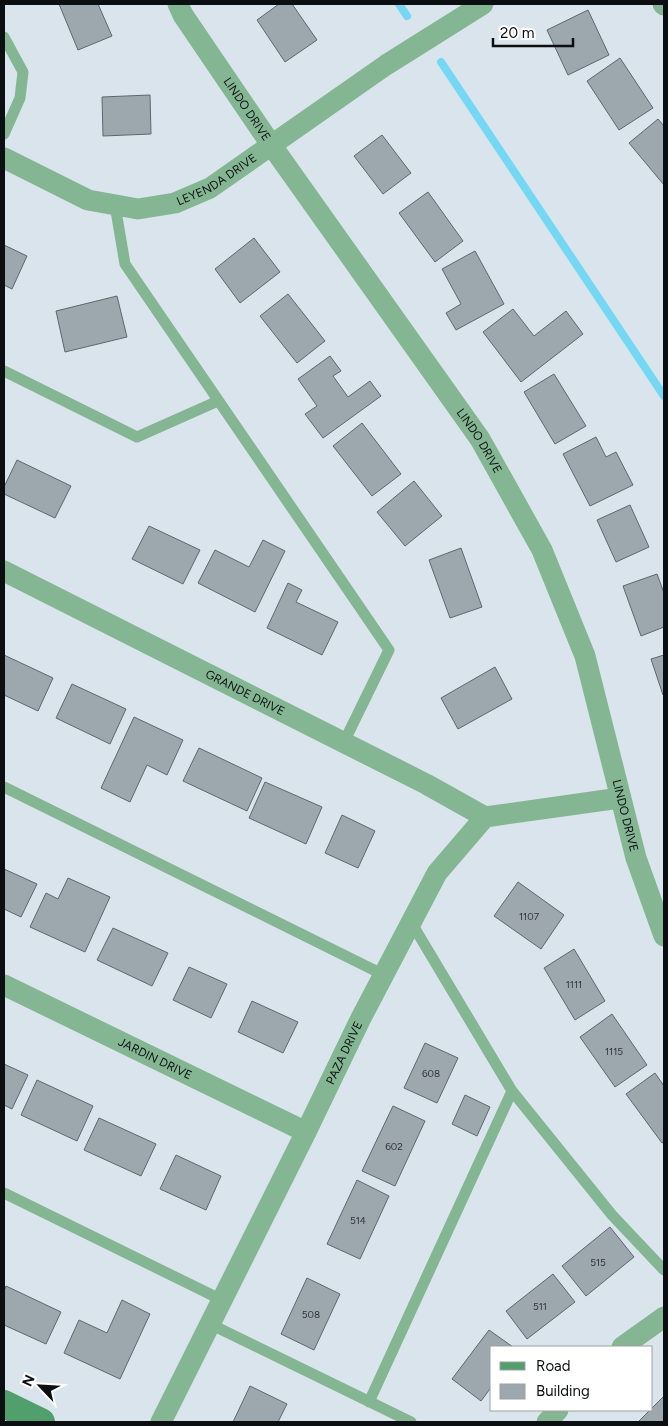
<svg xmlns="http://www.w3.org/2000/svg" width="668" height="1426" font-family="Figtree,sans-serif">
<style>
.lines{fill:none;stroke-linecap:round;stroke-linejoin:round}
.stream{stroke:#74d8f5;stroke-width:8}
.building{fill:#9da7ae;stroke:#5e676f}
.lane{stroke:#85b693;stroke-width:11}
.street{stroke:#85b693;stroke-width:21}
.secondary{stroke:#509f6c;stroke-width:28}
.labels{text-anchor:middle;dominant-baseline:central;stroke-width:4;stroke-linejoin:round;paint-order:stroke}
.number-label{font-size:10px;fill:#303539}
.street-label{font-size:12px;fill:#0c0f12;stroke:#fff}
</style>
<rect width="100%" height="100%" fill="#dae4ec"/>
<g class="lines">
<!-- stream -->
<path class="stream" d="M399,4l8,12
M441,62l223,334"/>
</g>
<!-- building -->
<path class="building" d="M59,4h39l14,32 -34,14z
M279,4h13l25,36 -32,22 -28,-42z
M588,10l21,45 -41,20 -21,-45z
M620,58l33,50 -34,22 -32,-49z
M150,95l1,39 -48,2 -1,-39z
M658,119l6,7v59l-35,-42z
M382,135l29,38 -28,21 -29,-38z
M428,192l35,49 -28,21 -36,-49z
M254,238l26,34 -40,31 -25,-34z
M4,245l23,11 -15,33 -8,-4z
M475,251l29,53 -48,26 -10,-17 15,-9 -19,-35z
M288,294l37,47 -28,22 -37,-47z
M117,296l10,41 -62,15 -9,-41z
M513,309l21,27 32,-25 17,23 -62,48 -38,-50z
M330,356l11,15 -8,5 15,21 22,-16 11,15 -58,42 -18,-24 12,-8 -19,-27z
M554,374l32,52 -31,18 -31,-52z
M362,423l39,51 -29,22 -39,-50z
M596,437l10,20 10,-5 17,33 -43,21 -27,-52z
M17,460l54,26 -16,32 -51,-24v-7z
M414,481l28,35 -37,30 -28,-34z
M630,505l19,42 -33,15 -19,-42z
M149,526l51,24 -17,34 -51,-25z
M263,540l22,11 -30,61 -57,-29 17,-33 34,17z
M461,548l21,59 -32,11 -21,-58z
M657,574l7,19v34l-23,9 -18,-50z
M288,583l14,7 -6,12 42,20 -16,33 -55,-27z
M4,655l49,23 -15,33 -34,-16z
M664,655v39l-1,1 -12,-36z
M495,667l17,32 -54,30 -17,-31z
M72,684l54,25 -16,35 -54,-26z
M134,717l49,23 -16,35 -20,-10 -17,37 -29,-14z
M199,748l63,30 -15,33 -64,-30z
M265,782l57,25 -16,37 -57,-26z
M342,815l33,16 -17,37 -33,-15z
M4,869l33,15 -16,33 -17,-8z
M68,878l42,19 -25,55 -55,-25 16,-34 12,6z
M518,882l46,33 -23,34 -47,-33z
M113,928l55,25 -16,33 -55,-26z
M574,949l31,52 -30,19 -31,-52z
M189,967l38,17 -16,34 -38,-18z
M252,1001l46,21 -15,31 -45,-21z
M612,1014l35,51 -32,22 -35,-50z
M425,1043l33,15 -21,45 -33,-15z
M4,1064l24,11 -16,34 -8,-4z
M655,1073l9,13v56l-2,1 -36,-49z
M37,1080l56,26 -16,35 -56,-26z
M465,1095l25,12 -13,29 -25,-12z
M393,1106l32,15 -30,65 -33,-15z
M99,1118l57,26 -15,32 -57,-26z
M176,1155l45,21 -15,34 -46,-21z
M357,1180l32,16 -29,63 -33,-15z
M610,1227l24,30 -48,39 -24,-30z
M553,1274l22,28 -48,37 -21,-28z
M307,1278l33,16 -26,56 -33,-16z
M6,1286l55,26 -15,32 -42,-19v-34z
M122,1300l28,14 -30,65 -56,-26 15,-33 28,13z
M489,1330l24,17h-21v39l-11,15 -29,-22z
M250,1386l37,18 -9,18h-45z
M663,1397l1,2v23h-26z"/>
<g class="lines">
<!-- lane -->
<path class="lane" d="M4,37l19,35 -3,26 -16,36
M115,205l10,59 264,386 -45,92
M4,371l133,66 81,-36
M4,787l380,188
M411,922l101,169 100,124 52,55
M4,1193l218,107
M210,1324l201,98
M369,1402l143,-311"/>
<!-- street -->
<g class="street">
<path id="s1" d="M178,4l5,11 89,131 208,293 62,111 43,106 51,202 28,78"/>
<path d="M663,4l1,1"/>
<path id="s2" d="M4,158l84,42 50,9 37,-6 35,-15 176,-123 97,-61"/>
<path id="s3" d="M4,571l422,213 59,33"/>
<path id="s4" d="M4,985l302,147"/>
<path d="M622,1347l42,-30"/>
<path id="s5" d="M161,1422l145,-290 55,-114 76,-145 48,-56 135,-19"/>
<path d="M547,1422l11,-12"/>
</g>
<!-- secondary -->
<path class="secondary" d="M4,1404l37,18"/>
</g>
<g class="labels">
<!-- number labels -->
<g class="number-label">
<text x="529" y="916">1107</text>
<text x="574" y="984">1111</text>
<text x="614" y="1051">1115</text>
<text x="431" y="1073">608</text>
<text x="394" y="1146">602</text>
<text x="358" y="1220">514</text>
<text x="598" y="1262">515</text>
<text x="540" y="1306">511</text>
<text x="311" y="1314">508</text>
</g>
<!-- street labels -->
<g class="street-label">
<text stroke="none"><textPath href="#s1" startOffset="126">LINDO DRIVE</textPath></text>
<text stroke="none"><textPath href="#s2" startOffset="230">LEYENDA DRIVE</textPath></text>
<text stroke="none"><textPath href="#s1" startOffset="531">LINDO DRIVE</textPath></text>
<text stroke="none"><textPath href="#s3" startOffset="270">GRANDE DRIVE</textPath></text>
<text stroke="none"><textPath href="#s1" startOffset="936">LINDO DRIVE</textPath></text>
<text stroke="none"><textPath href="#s5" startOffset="412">PAZA DRIVE</textPath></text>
<text stroke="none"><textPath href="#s4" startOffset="168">JARDIN DRIVE</textPath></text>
</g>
</g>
<!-- border -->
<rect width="668" height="1426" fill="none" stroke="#0c0f12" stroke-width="10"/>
<!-- legend -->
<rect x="490" y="1346" width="162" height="65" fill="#ffffff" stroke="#9e9fa0"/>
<rect x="500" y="1362" width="25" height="8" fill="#509f6c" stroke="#9e9fa0"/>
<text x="536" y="1371" font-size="15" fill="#0c0f12">Road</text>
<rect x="500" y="1384" width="25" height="15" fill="#9da7ae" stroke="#9e9fa0"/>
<text x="536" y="1396" font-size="15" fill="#0c0f12">Building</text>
<!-- north arrow -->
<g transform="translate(40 1386) rotate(295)" stroke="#ffffff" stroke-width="4" paint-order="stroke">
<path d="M0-4L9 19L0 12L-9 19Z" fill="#0c0f12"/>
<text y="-8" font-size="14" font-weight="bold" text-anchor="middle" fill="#0c0f12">N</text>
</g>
<!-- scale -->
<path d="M493 38v8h80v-8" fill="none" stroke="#0c0f12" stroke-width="2.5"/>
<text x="500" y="38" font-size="15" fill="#0c0f12" stroke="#ffffff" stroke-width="4" paint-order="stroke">20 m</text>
</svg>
